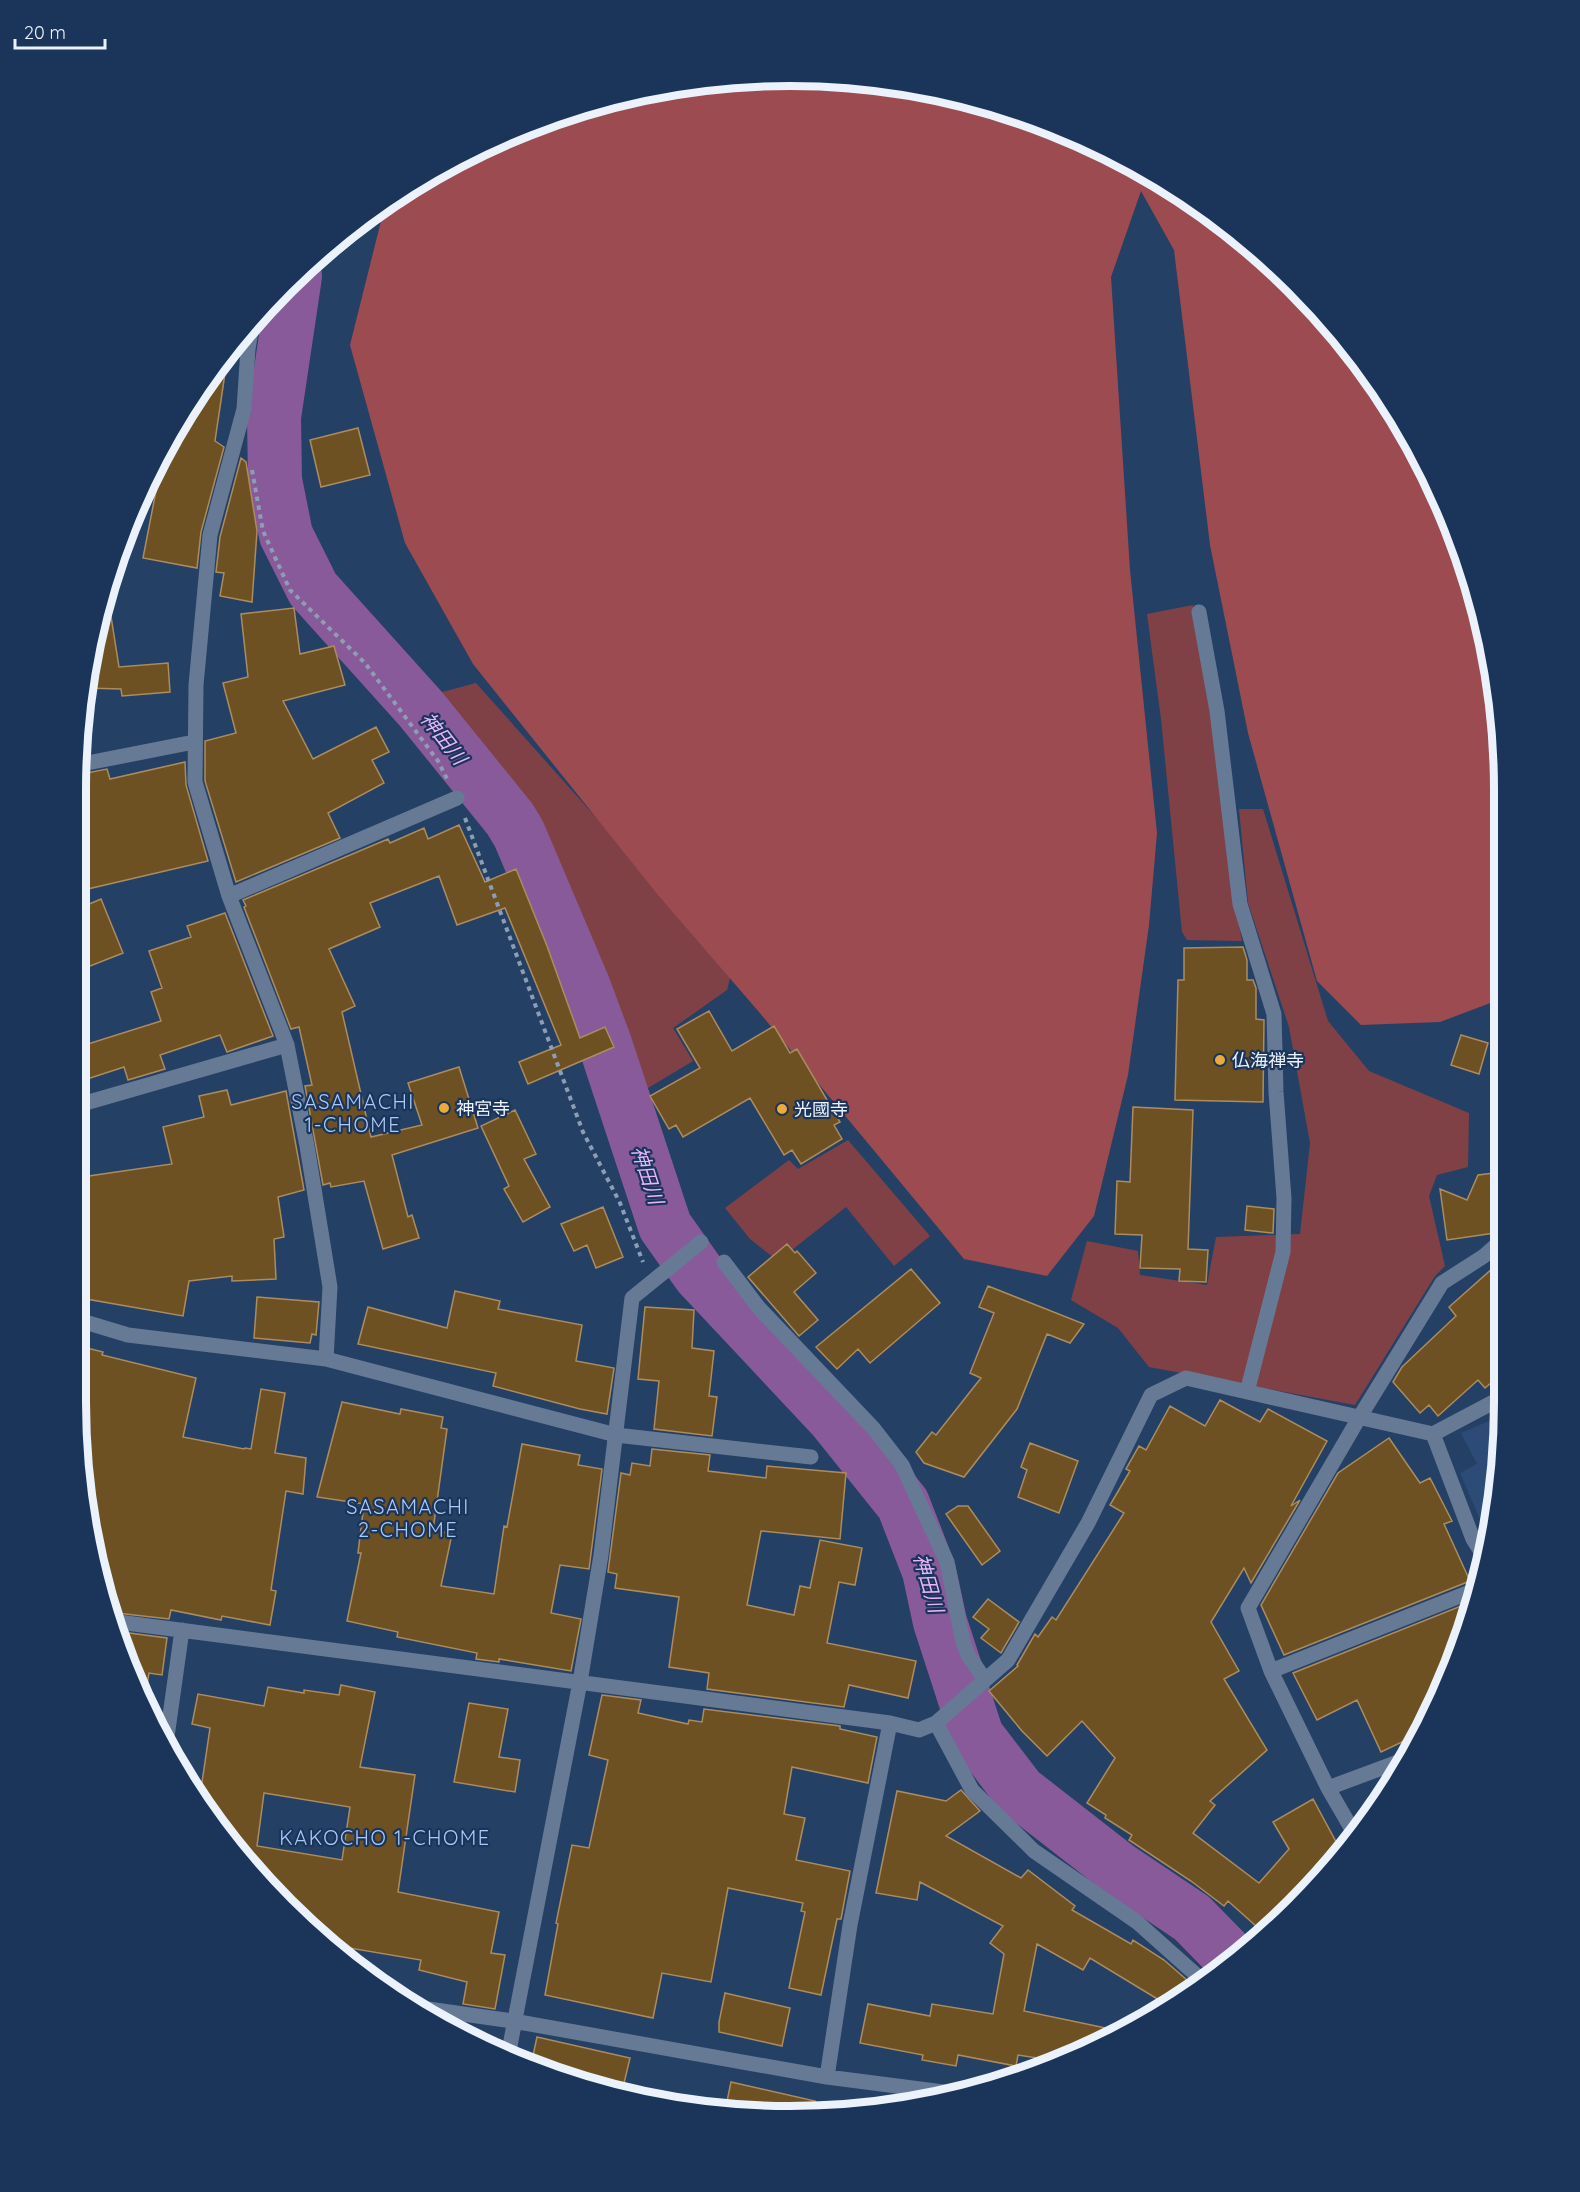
<svg xmlns="http://www.w3.org/2000/svg" width="1580" height="2192" font-family="Quicksand,'Noto Sans JP',sans-serif">
<style>
.built{fill:#2c4b76}
.green{fill:#804146}
.forest{fill:#9c4b51}
.lines{fill:none;stroke-linecap:round;stroke-linejoin:round}
.river{stroke:#895a99;stroke-width:54}
.building{fill:#6d5123;stroke:#ac8c5f;stroke-width:1.5;fill-rule:evenodd}
.path{stroke:#8d9eb4;stroke-width:4;stroke-dasharray:4.5 4.5;stroke-linecap:butt}
.minor{stroke:#667a96;stroke-width:15}
.poi-dot{fill:#ebaa39;stroke:#1b355a;stroke-width:2}
.labels{text-anchor:middle;dominant-baseline:central;stroke-width:4.5;stroke-linejoin:round;paint-order:stroke}
.poi-label{font-size:18px;fill:#ebf2fb;stroke:#1b355a;text-anchor:start}
.water-label{font-size:20px;font-style:italic;fill:#e8b4fb;stroke:#1b355a}
.neighbourhood-label{font-size:20px;letter-spacing:1.5px;fill:#a9caf7;stroke:#1b355a}
.rim{fill:none;stroke:#ebf2fb;stroke-width:8}
</style>
<rect width="100%" height="100%" fill="#254065"/>
<!-- built -->
<path class="built" d="M1503,1415v33l-13,83 -4,2 -26,-60 17,-9 -16,-31z"/>
<!-- green -->
<path class="green" d="M1193,605l21,119 21,179 7,38 -55,-1 -5,-8 -21,-213 -14,-105z
M476,683l256,287 -5,20 -54,38 20,33 -50,30 -79,-211 -129,-186z
M1239,809h24l65,212 41,50 100,42 -1,54 -31,8 -8,21 16,70 -10,10 -80,129 -206,-38 -31,-39 -47,-28 16,-59 51,10 2,24 67,10 9,-48 84,-3 10,-91 -21,-116 -41,-124z
M848,1140l82,96 -36,30 -48,-59 -68,54 -28,-22 -25,-31 64,-48 9,9z"/>
<!-- forest -->
<path class="forest" d="M837,77l138,22 132,50 119,74 102,96 103,155 36,86 32,136 2,303 -61,23 -79,3 -44,-44 -69,-248 -38,-188 -36,-295 -33,-59 -30,86 19,293 27,263 -8,92 -21,150 -34,141 -47,60 -83,-17 -205,-247 -101,-117 -185,-231 -68,-121 -55,-198 35,-140 48,-34 128,-58 136,-32z"/>
<g class="lines">
<!-- river -->
<path class="river" d="M295,276l-21,141 1,63 11,55 27,54 108,120 89,110 9,15 64,151 22,59 60,182 34,48 135,144 69,86 26,67 11,51 37,114 42,55 100,78 73,49 41,42"/>
</g>
<!-- building -->
<path class="building" d="M228,353l-13,88 9,6 -23,85 -4,36 -54,-10 18,-93 -6,-1 16,-32z
M358,428l12,47 -49,12 -11,-47z
M241,458l5,4 11,69 -5,71 -32,-6 4,-23 -8,-1 4,-35z
M107,591l12,76 49,-4 2,29 -48,4 -1,-7 -36,-1 4,-38z
M294,608l6,46 34,-8 11,39 -62,16 30,58 63,-32 13,25 -17,8 12,23 -56,30 12,25 -104,44 -31,-101v-40l31,-8 -13,-50 25,-6 -7,-63z
M185,762l1,23 22,76 -129,30 -4,-18 1,-98 31,-6 3,10z
M459,825l26,57 31,-13 31,77 33,92 25,-11 9,20 -86,37 -9,-22 42,-17 -56,-137 -48,17 -18,-49 -69,27 10,24 -51,22 26,57 -13,6 29,125 51,-12 -14,-42 51,-16 19,61 -86,27 16,62 4,-2 7,23 -36,11 -19,-68 -33,6 -1,-4 -7,2 -18,-99 7,-1 -13,-58 -8,2 -47,-122 2,-1 -3,-6 145,-61 2,4 34,-15 4,11z
M101,899l22,54 -48,19v-62z
M225,913l48,123 -46,16 -7,-17 -60,20 5,14 -37,11 -4,-13 -49,16v-35l86,-27 -10,-29 11,-4 -13,-37 42,-14 -4,-11z
M1243,947l4,13v20h6l3,8v31l8,1 -1,82 -88,-2 3,-120h6v-32z
M709,1011l23,40 42,-25 16,27 7,-4 43,73 -6,3 8,14 -41,25 -9,-14 -8,5 -34,-57 -67,39 -7,-12 -7,4 -19,-33 50,-28 -23,-39z
M1461,1035l27,8 -9,31 -28,-9z
M227,1090l4,15 55,-14 18,99 -26,7 6,40 -10,2 2,40 -44,2v-5l-43,5 -6,35 -108,-19v-24l5,-37h-5v-58l97,-14 -9,-37 41,-10 -5,-21z
M1133,1107l60,3 -5,139 20,1 -2,32 -27,-1 1,-12 -40,-1 2,-33 -27,-1 2,-53 13,1z
M515,1110l21,44 -12,5 26,48 -27,15 -19,-33 5,-3 -28,-60z
M1502,1172v58l-7,3 -48,7 -7,-51 27,11 11,-25z
M1247,1206l27,3 -1,24 -28,-3z
M603,1207l20,50 -27,11 -9,-23 -13,6 -13,-27z
M787,1244l8,9 2,-2 19,22 -22,19 24,28 -19,16 -51,-59z
M1502,1260l1,113 -18,15 -7,-8 -40,36 -9,-11 -9,8 -27,-31 9,-15 54,-51 -7,-9z
M911,1269l29,34 -70,60 -12,-14 -21,20 -21,-22z
M988,1286l96,38 -14,19 -23,-9 -30,75 -53,68 -40,-14 -8,-11 16,-20 4,3 45,-57 -11,-5 24,-60 -15,-6z
M455,1291l45,10 -2,8 84,16 -6,36 38,7 -7,46 -27,-5 -87,-23 3,-13 -138,-29 10,-37 79,21z
M257,1297l62,5 -3,33 -4,-1 -2,9 -56,-5z
M645,1307l49,3 -2,38 22,3 -5,45 8,1 -5,39 -58,-7 5,-48 -21,-2z
M75,1345l28,7 -1,3 94,23 -13,59 61,12 1,-1 6,1 10,-60 24,4 -10,60 31,5 -3,36 -17,-3 -15,99 5,1 -6,34 -48,-9 -1,4 -50,-10 -2,9 -61,-7 -9,-25 -24,-185z
M1220,1400l40,22 8,-13 59,32 -36,65 9,-6 -49,83 -7,-15 -33,54 28,49 -15,8 43,71 -57,51 5,4 -22,28 66,50 30,-34 -16,-27 40,-23 29,54 -76,82 -38,-34 -4,5 -33,-25 -62,-41 3,-5 -27,-17 1,-3 -19,-12 28,-45 -33,-37 -35,35 -25,-25 -33,-40 29,-25 -1,-1 18,-31 3,3 14,-20 4,3 68,-107 -14,-8 20,-34 -4,-2 13,-23 7,4 24,-44 35,20z
M342,1402l58,12 1,-5 42,8 -2,11 6,1 -14,101 19,4 -11,52 53,8 10,-68 3,1 15,-83 58,11 -2,10 24,4 -13,100 -29,-4 -9,48 30,6 -10,52 -72,-12v3l-23,-3 1,-6 -80,-16 1,-5 -51,-11 14,-68h-3l6,-49 -47,-7z
M1389,1438l31,45 10,-5 22,43 -8,3 26,57 -186,74 -23,-50 77,-132z
M1030,1443l48,18 -19,52 -41,-16 9,-27 -6,-3z
M652,1449l58,6 -2,16 58,7 1,-12 79,7 -6,66 -79,-8 -14,74 47,10 6,-29 10,2 10,-48 42,8 -7,37 -16,-3 -12,61 89,18 -8,37 -59,-13 -5,22 -137,-18 2,-16 -40,-6 10,-70 -64,-9 2,-14 -9,-2 13,-99 9,2 2,-12 18,3z
M958,1506h10l32,45 -18,14 -36,-51z
M988,1599l31,23 -18,31 -20,-15 8,-9 -16,-12z
M1476,1600l-45,119 -8,13 -42,20 -24,-52 -40,20 -24,-47z
M114,1631l53,7 -5,37 -13,-2 -5,30 -14,-27z
M341,1685l34,7 -15,75 55,8 -17,117 101,20 -8,41 14,2 -10,54 -32,-5 4,-22 -48,-12 2,-10 -77,-13 -2,8 -24,-16 -119,-136 11,-75 -18,-4 6,-30 66,12 4,-19 36,6v-3l35,5zM264,1793l86,14 -8,53 -85,-14z
M602,1695l39,5 -3,13 50,11 1,-4 13,2 2,-13 136,17v3l37,8 -9,46 -76,-16 -8,47 21,4 -9,42 54,11 -9,48h-4l-16,76 -32,-7 16,-76 -4,-1 2,-8 -75,-15 -17,94 -49,-9 -9,45 -108,-23 13,-71 -2,-1 16,-78 17,3 19,-88 -19,-5z
M469,1703l39,6 -9,48 21,3 -5,32 -61,-10z
M961,1790l19,21 -34,25 75,42 7,-8 47,36 -3,4 59,34 2,-4 31,20 31,27 -26,19 -79,-48 -7,12 -46,-26 -13,67 101,21 -61,30 -46,-7 -2,11 -58,-11 -2,11 -34,-6 1,-5 -63,-12 8,-39 62,12 2,-12 61,10 11,-60 -14,-11 13,-17 -83,-44 -3,18 -41,-7 21,-102 49,10z
M725,1993l65,15 -8,38 -63,-14v-10z
M537,2037l93,21 -9,38 -16,-3 -74,-28z
M731,2082l84,19 -1,10h-89z"/>
<g class="lines">
<!-- path -->
<path class="path" d="M252,470l11,61 27,59 75,73 73,98 9,18
M465,818l118,314 37,71 23,59"/>
<!-- minor -->
<path class="minor" d="M253,318l-5,31 -4,60 -34,126 -14,150 -1,97 34,114 58,149 20,101 23,141 -4,72
M1199,612l18,99 23,193 34,110 2,78 8,106 -1,54 -36,140
M77,765l117,-23
M229,896l228,-98
M75,1106l212,-61
M724,1262l35,46 115,121 28,36 45,97 16,80 5,13 17,25
M75,1319l53,16 198,24 290,76 195,22
M1433,1434l40,105 12,19
M111,1621l779,102 29,7 17,-7 72,-63 80,-137 63,-128 35,-17 247,56 70,-37
M1271,1671l209,-83
M936,1723l36,67 62,61 103,71 66,59
M166,1744l16,-114
M1328,1788l78,-29
M1357,1838l-29,-50 -57,-117 -23,-63 111,-190 83,-135 42,-27 18,-16
M421,2008l92,13 314,56 124,16
M508,2056l72,-374 21,-127 31,-257 69,-56
M827,2077l23,-152 40,-202"/>
</g>
<!-- markers -->
<g class="poi-dot">
<circle cx="1220" cy="1060" r="6"/>
<circle cx="444" cy="1108" r="6"/>
<circle cx="782" cy="1109" r="6"/>
</g>
<g class="labels">
<!-- poi labels -->
<g class="poi-label">
<text x="1232" y="1060">仏海禅寺</text>
<text x="456" y="1108">神宮寺</text>
<text x="794" y="1109">光國寺</text>
</g>
<!-- water labels -->
<g class="water-label">
<text transform="translate(444 738) rotate(52)">神田川</text>
<text transform="translate(648 1175) rotate(72)">神田川</text>
<text transform="translate(929 1583) rotate(74)">神田川</text>
</g>
<!-- neighbourhood labels -->
<g class="neighbourhood-label">
<text x="353" y="1101">SASAMACHI<tspan x="353" dy="23">1-CHOME</tspan></text>
<text x="408" y="1506">SASAMACHI<tspan x="408" dy="23">2-CHOME</tspan></text>
<text x="385" y="1837">KAKOCHO 1-CHOME</text>
</g>
</g>
<!-- crop -->
<path d="M0 0H1580V2192H0ZM790 86H790A704 704 0 0 1 1494 790V1402A704 704 0 0 1 790 2106H790A704 704 0 0 1 86 1402V790A704 704 0 0 1 790 86Z" fill="#1b355a" fill-rule="evenodd"/>
<path class="rim" d="M790 86H790A704 704 0 0 1 1494 790V1402A704 704 0 0 1 790 2106H790A704 704 0 0 1 86 1402V790A704 704 0 0 1 790 86Z"/>
<!-- scale -->
<path d="M15 39v9h90v-9" fill="none" stroke="#ebf2fb" stroke-width="3"/>
<text x="24" y="39" font-size="18" fill="#ebf2fb" stroke="#1b355a" stroke-width="4.5" paint-order="stroke">20 m</text>
</svg>
